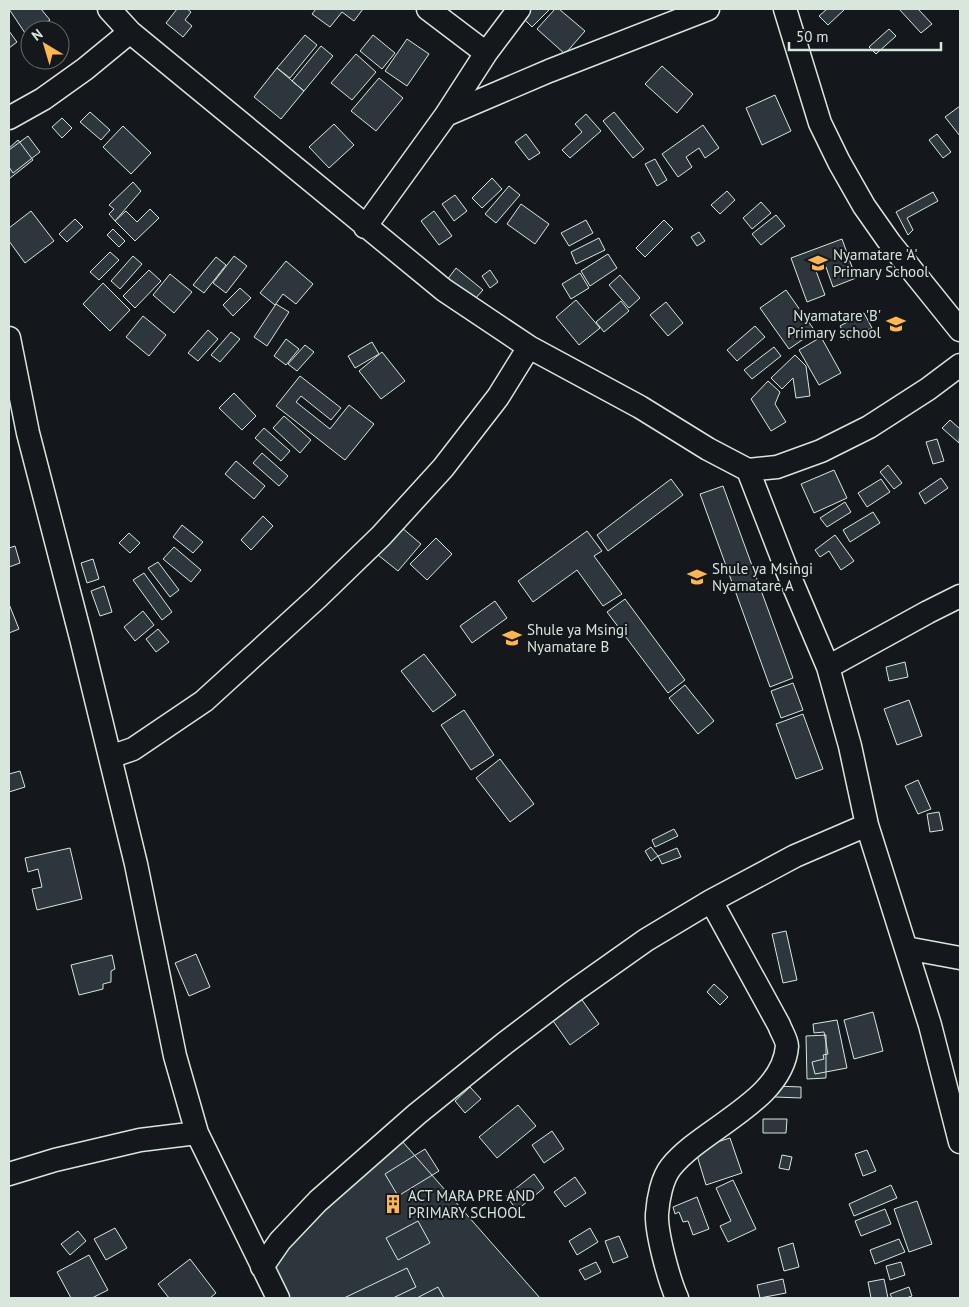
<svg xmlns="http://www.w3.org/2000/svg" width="969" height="1307" font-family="'PT Sans',sans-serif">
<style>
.building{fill:#2c363c;stroke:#d8e6dc}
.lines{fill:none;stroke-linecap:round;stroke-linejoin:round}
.minor-casing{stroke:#d8e6dc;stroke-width:25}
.minor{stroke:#14181c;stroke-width:22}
.labels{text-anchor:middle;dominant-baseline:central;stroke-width:4;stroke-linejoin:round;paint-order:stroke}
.poi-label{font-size:15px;fill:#d8e6dc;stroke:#14181c;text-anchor:start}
</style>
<rect width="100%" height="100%" fill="#14181c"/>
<!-- building -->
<path class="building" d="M9,9h32l9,11 -14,10h-6v4l-3,2z
M177,9h10l4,3 -6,8 7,6 -9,11 -17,-14z
M316,9h47l-9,12 -12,-9 -12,15 -18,-13z
M514,9h36l-18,18z
M555,9h4l26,22 -20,23 -28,-25z
M827,9h18l-17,16 -9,-9z
M899,9h19l14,15 -11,9z
M889,29l7,7 -20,18 -7,-7z
M9,31l8,11 -8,6z
M305,35l12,10 -27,33 -13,-10z
M373,35l22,18 -13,16 -22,-18z
M407,39l22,15 -22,32 -22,-15z
M321,46l12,10 -29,35 -12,-10z
M356,54l20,18 -24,28 -21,-17z
M662,66l31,28 -16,19 -32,-29z
M277,68l27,23 -23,28 -27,-22z
M379,78l24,20 -27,33 -25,-20z
M775,95l16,36 -29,14 -16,-37z
M960,106v30l-15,-19z
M90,112l20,18 -9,10 -21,-18z
M614,112l30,37 -11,9 -30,-37z
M586,114l15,17 -31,27 -8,-8 20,-18 -7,-8z
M62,118l10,10 -10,10 -10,-11z
M334,124l20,21 -25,23 -20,-21z
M703,125l16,23 -14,10 -6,-10 -13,9 6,10 -14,10 -16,-23z
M123,126l28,27 -20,21 -28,-27z
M526,134l14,19 -11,7 -14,-18z
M937,134l14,18 -8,6 -14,-18z
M28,136l12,16 -27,21 -4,-6v-17z
M18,140l15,20 -24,19v-31z
M655,159l12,21 -10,6 -12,-22z
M492,178l10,11 -20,19 -10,-10z
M133,182l8,9 -26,30 -6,-7 5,-5 -5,-4z
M509,186l11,9 -24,28 -11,-9z
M727,191l8,9 -15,14 -9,-9z
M933,192l5,9 -31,17 6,12 -5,5 -12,-23z
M455,195l12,16 -13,10 -12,-17z
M761,202l10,11 -19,16 -9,-11z
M521,204l28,20 -14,20 -28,-20z
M150,209l9,9 -24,23 -20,-20 11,-10 11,11z
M31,211l23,30 -29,22 -16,-22v-13z
M434,211l18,25 -13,9 -18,-24z
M776,215l9,11 -24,19 -9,-11z
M75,219l8,8 -16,15 -8,-8z
M586,220l7,13 -24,13 -8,-13z
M664,220l9,9 -28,28 -9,-9z
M113,229l12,12 -6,6 -12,-12z
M699,232l6,9 -8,5 -6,-9z
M599,238l6,12 -29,14 -5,-12z
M842,239l14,39 -23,9 -7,-20 -10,4 9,24 -18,7 -16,-44z
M110,252l9,8 -20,20 -9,-8z
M608,254l9,14 -27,18 -9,-15z
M133,256l9,8 -22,25 -9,-8z
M234,256l13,10 -21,27 -13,-10z
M216,257l10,8 -22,28 -11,-8z
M286,261l27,23 -17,20 -13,-10 -8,11 -15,-12z
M456,268l27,22 -10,11 -26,-21z
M149,270l12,11 -26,27 -12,-12z
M490,270l8,12 -8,6 -8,-12z
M580,273l9,15 -18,11 -9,-15z
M170,274l22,18 -18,21 -21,-18z
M620,275l20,23 -11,10 -20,-23z
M103,283l27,27 -20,21 -27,-27z
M240,288l11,10 -18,18 -10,-11z
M786,290l29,41 -26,18 -29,-41z
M576,300l24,28 -21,17 -23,-28z
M621,301l8,10 -25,21 -8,-10z
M666,302l17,21 -15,13 -18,-21z
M276,304l13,8 -22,34 -13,-9z
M864,313l8,15 -24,12 -8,-14z
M143,316l23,19 -17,21 -23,-19z
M755,326l10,11 -28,24 -10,-11z
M208,330l10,9 -20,22 -10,-8z
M231,332l9,7 -20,23 -9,-7z
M821,337l20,36 -22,12 -20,-35z
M286,339l13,10 -13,16 -12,-9z
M372,342l7,12 -24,14 -7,-12z
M305,345l9,7 -17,19 -9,-7z
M774,347l7,9 -29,23 -8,-9z
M382,352l23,29 -24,18 -22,-28z
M795,355l11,11 4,30 -14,2 -3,-20 -11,11 -11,-11z
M300,376l41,32 -10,12 -30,-24 -5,6 34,27 19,-24 25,19 -29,36 -69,-54z
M768,381l12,11 -5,12 11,18 -15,9 -20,-32z
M234,393l22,23 -14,14 -23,-22z
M284,416l27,24 -11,13 -27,-25z
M950,420l10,9 -1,14 -17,-15z
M264,428l26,23 -9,10 -26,-23z
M937,439l7,22 -11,3 -7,-22z
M262,453l26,23 -9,10 -26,-23z
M236,461l29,25 -11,13 -29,-25z
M888,465l14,18 -8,6 -14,-17z
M834,470l13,28 -33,15 -13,-29z
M941,478l7,10 -23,16 -6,-11z
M671,479l12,16 -75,56 -11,-16z
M881,479l9,13 -23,15 -9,-14z
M723,486l70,192 -23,9 -70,-193z
M845,502l6,10 -24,15 -7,-9z
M873,512l7,11 -30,19 -7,-12z
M263,516l10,10 -22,24 -10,-10z
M182,525l21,17 -10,11 -20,-16z
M401,527l20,17 -23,27 -20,-16z
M587,531l15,20 -8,5 28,38 -19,12 -26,-36 -44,32 -15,-21z
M129,533l11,10 -10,10 -11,-10z
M835,535l19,26 -13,9 -12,-19 -9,6 -5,-7z
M436,538l16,16 -25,26 -17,-16z
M15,546l5,17 -11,4v-19z
M174,547l27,23 -10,12 -28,-23z
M93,559l6,20 -12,4 -6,-20z
M158,562l21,28 -9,7 -22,-29z
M144,573l28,39 -10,8 -29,-40z
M104,586l8,26 -12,4 -9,-25z
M625,599l60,81 -17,13 -61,-81z
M495,601l12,17 -35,25 -12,-17z
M9,604l10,25 -10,4z
M143,611l11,14 -19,16 -11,-14z
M158,629l11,13 -13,10 -10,-13z
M424,654l32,41 -23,17 -32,-41z
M905,662l3,15 -19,4 -3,-14z
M793,683l10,27 -22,8 -10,-27z
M685,685l29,36 -16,13 -29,-36z
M909,700l13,36 -25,9 -13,-36z
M464,710l30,45 -23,15 -30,-45z
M803,714l20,55 -27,10 -20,-55z
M500,759l34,45 -24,18 -34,-44z
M20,771l5,16 -16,5v-18z
M918,780l13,29 -13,5 -13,-28z
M939,812l4,18 -13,2 -3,-18z
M674,829l4,7 -23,11 -3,-7z
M651,847l7,9 -7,5 -6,-10z
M70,848l12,51 -45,11 -5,-21 10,-2 -4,-18 -10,3 -3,-14z
M677,848l4,9 -19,7 -4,-8z
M786,931l11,49 -14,3 -11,-49z
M196,954l14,33 -21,9 -14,-33z
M112,955l3,14 -4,2v11l-8,2v5l-24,6 -8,-30z
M714,984l14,13 -8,8 -13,-13z
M580,997l19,27 -29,21 -19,-27z
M873,1012l10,39 -29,8 -10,-39z
M837,1020l10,48 -32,6 -3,-12 12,-3 -1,-4 5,-1 -4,-22 -10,1 -1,-9z
M826,1035v43l-19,1 -1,-43z
M775,1086l26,1v11l-26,-1z
M470,1087l11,12 -16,14 -10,-12z
M518,1105l18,21 -39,32 -18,-21z
M763,1119h24l-1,14h-23z
M552,1131l12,18 -20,14 -12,-18z
M730,1138l12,35 -36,12 -11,-36z
M402,1141l138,157h-257l-26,-30z
M425,1149l14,22 -41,25 -13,-22z
M867,1150l9,21 -13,5 -8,-22z
M782,1155l10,2 -3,13 -10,-2z
M534,1174l10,14 -27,22 -11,-14z
M575,1177l11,16 -21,14 -11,-15z
M733,1180l23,49 -28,13 -8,-16 11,-5 -15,-33z
M891,1185l6,13 -43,18 -5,-12z
M697,1197l12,32 -16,6 -5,-14 -5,1 -4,-10 -4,2 -2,-7z
M917,1201l15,43 -23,8 -15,-43z
M885,1209l6,15 -30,12 -6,-15z
M418,1221l12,22 -32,17 -12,-22z
M115,1228l12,20 -21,12 -12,-21z
M590,1228l8,14 -21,13 -8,-14z
M78,1231l8,10 -16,14 -9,-11z
M619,1236l9,21 -15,6 -8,-22z
M899,1239l6,13 -30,12 -5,-14z
M793,1243l6,24 -15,4 -6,-23z
M89,1255l19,35 -16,8h-21l-14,-26z
M190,1259l26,34 -6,5h-41l-11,-14z
M596,1262l5,10 -16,8 -6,-10z
M901,1262l4,13 -15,5 -4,-14z
M407,1268l9,19 -23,11h-49z
M783,1279l3,14 -26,5 -3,-13z
M884,1279l4,19h-17l-3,-16z
M438,1287l6,11h-27z
M909,1287l3,9 -6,2h-14l-2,-4z"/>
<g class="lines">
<!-- minor casing -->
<g class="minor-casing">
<path id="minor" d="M109,9l21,23 314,258 85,57 111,60 68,42 40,21 29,-3 44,-16 48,-24 59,-38 32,-24
M428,9l58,44
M785,9l35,114 19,39 25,44 26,37 70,87
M446,115l103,-44 159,-62
M9,118l34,-19 42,-30 45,-37
M365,227l81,-112 40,-62 33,-44
M9,338l19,95 53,205 55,226 39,192 22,77 81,165
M748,470l38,98 42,99 22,79 17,79 63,200 30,117
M828,667l100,-55 32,-16
M110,757l23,-8 71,-48 114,-104 63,-61 62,-68 55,-71 31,-50
M906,948l54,10
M9,1174l46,-14 85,-20 57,-7
M262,1267l18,-26 38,-40 99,-87 88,-71 66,-50 75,-53 65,-39 84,-45 72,-31
M677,1298c-8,-18 -21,-65 -20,-84 1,-15 5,-36 14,-47 31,-39 112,-66 116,-121 0,-6 -6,-15 -8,-21l-68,-124"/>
</g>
<!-- minor -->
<use href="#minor" class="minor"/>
</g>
<!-- icons -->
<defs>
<g id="school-bare" transform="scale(1.5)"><path d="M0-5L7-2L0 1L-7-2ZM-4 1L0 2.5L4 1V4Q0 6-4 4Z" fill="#ffb74d" stroke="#14181c" stroke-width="2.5" paint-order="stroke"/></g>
<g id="building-bare" transform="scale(1.5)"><path d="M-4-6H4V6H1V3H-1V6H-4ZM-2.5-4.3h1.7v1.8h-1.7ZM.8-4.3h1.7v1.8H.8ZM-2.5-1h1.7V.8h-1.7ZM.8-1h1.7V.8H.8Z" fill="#ffb74d" stroke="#14181c" stroke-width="2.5" paint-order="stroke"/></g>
</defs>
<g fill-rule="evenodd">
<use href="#school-bare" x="818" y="263"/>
<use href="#school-bare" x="896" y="324"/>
<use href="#school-bare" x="697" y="577"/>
<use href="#school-bare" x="512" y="638"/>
<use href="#building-bare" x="393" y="1204"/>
</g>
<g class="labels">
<!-- poi labels -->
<g class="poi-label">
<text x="833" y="254">Nyamatare 'A'<tspan x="833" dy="17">Primary School</tspan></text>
<text x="881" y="315" text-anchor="end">Nyamatare 'B'<tspan x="881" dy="17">Primary school</tspan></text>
<text x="712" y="568">Shule ya Msingi<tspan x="712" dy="17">Nyamatare A</tspan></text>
<text x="527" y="629">Shule ya Msingi<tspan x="527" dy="17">Nyamatare B</tspan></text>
<text x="408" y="1195">ACT MARA PRE AND<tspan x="408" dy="17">PRIMARY SCHOOL</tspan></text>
</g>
</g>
<!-- border -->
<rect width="969" height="1307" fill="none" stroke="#d8e6dc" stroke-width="20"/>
<!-- north arrow -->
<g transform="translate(45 45) rotate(322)"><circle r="24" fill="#14181c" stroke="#626a69"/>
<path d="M0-4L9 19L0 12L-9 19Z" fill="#ffb74d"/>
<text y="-8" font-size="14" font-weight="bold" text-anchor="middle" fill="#d8e6dc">N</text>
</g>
<!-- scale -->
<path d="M789 42v8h152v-8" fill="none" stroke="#d8e6dc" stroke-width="2.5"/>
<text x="796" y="42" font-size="15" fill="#d8e6dc" stroke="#14181c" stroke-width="4" paint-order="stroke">50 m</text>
</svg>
